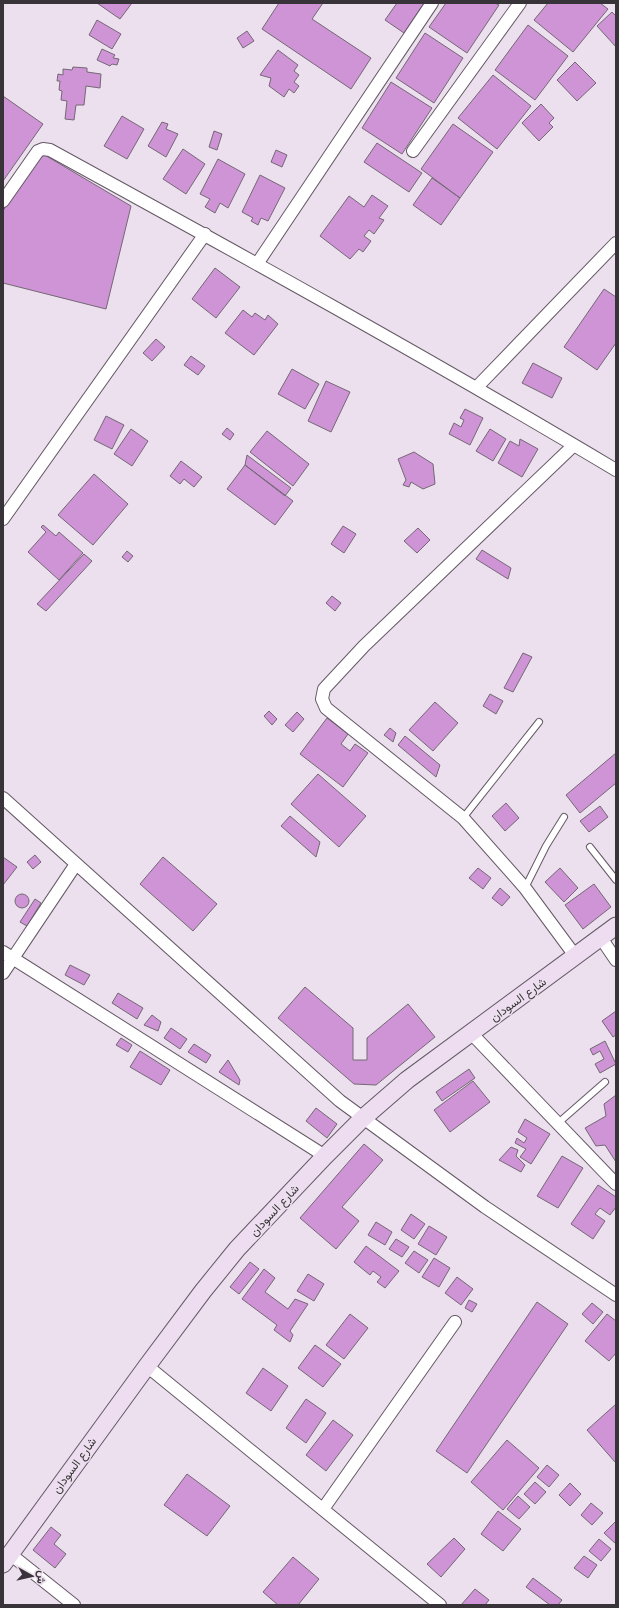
<svg xmlns="http://www.w3.org/2000/svg" width="619" height="1608" font-family="Lato,Vazirmatn,sans-serif">
<style>
.building{fill:#ce94d5;stroke:#746875}
.lines{fill:none;stroke-linecap:round;stroke-linejoin:round}
.service-casing{stroke:#645965;stroke-width:8}
.minor-casing{stroke:#645965;stroke-width:14}
.secondary-casing{stroke:#645965;stroke-width:19}
.service{stroke:#fff;stroke-width:6}
.minor{stroke:#fff;stroke-width:12}
.secondary{stroke:#eedcf0;stroke-width:17}
.labels{text-anchor:middle;dominant-baseline:central;stroke-width:3;stroke-linejoin:round;paint-order:stroke}
.street-label{font-size:12px;fill:#383339;stroke:#ede0ee}
</style>
<rect width="100%" height="100%" fill="#ede0ee"/>
<!-- building -->
<path class="building" d="M97,3h35l-12,16z
M279,3h44l-11,16 59,39 -20,31 -89,-60z
M397,3h27l-20,30 -19,-13z
M446,3h49l4,2 -32,48 -38,-26z
M548,3h52l8,6 -35,43 -39,-32z
M612,12l4,4v31l-19,-21z
M97,20l24,14 -9,15 -23,-14z
M528,25l40,31 -33,44 -40,-30z
M247,31l7,10 -11,7 -6,-10z
M425,33l38,25 -29,45 -38,-25z
M102,49l13,6 -2,3 6,1 -2,6 -5,-1 -2,2 -13,-6z
M278,50l20,15 -4,6 5,4 -5,7 5,4 -5,7 -5,-4 -5,8 -15,-11 2,-8 -11,-3z
M575,62l21,21 -19,18 -20,-21z
M73,67l14,1v4l14,2 -1,14 -14,-2 -2,19h-8l-2,15 -9,-1 2,-18 -6,-1 1,-9 -3,-1 1,-9h-3l1,-7 5,1v-6l9,1z
M493,75l38,31 -34,43 -39,-31z
M391,82l41,26 -30,46 -40,-26z
M3,96l40,28 -40,57z
M541,104l13,14 -5,5 4,4 -14,14 -17,-18z
M122,116l22,13 -17,30 -23,-13z
M162,122l6,2 -2,5 12,5 -12,23 -18,-11z
M453,124l40,28 -33,46 -39,-29z
M214,131l8,3 -5,16 -8,-3z
M377,143l45,30 -13,19 -45,-30z
M183,149l22,15 -19,30 -23,-15z
M276,150l11,5 -5,12 -11,-5z
M38,151l93,55 -25,103 -103,-26v-72z
M218,159l27,15 -17,34 -8,-5 -5,10 -10,-6 5,-8 -10,-5z
M260,175l25,13 -17,33 -7,-3 -3,7 -7,-4 2,-3 -11,-6z
M432,178l28,20 -19,27 -28,-20z
M372,195l16,11 -9,12 5,2 -10,14 -5,-4 -5,6 7,5 -8,11 -4,-3 -9,10 -30,-23 29,-40 15,11z
M215,268l25,19 -24,31 -24,-19z
M604,289l12,8v46l-19,27 -33,-23z
M243,310l9,7 3,-4 10,7 3,-5 10,9 -24,31 -29,-22z
M156,339l9,8 -13,14 -9,-8z
M191,356l14,10 -7,9 -14,-10z
M533,363l29,15 -10,20 -30,-15z
M292,369l27,15 -14,25 -27,-15z
M326,381l24,11 -19,40 -23,-11z
M465,409l18,9 -13,27 -21,-11 5,-11 7,4 3,-7 -4,-2z
M106,416l18,9 -12,24 -18,-9z
M227,428l7,6 -4,6 -8,-6z
M131,429l17,12 -16,25 -18,-12z
M490,429l16,10 -13,22 -17,-10z
M267,431l42,33 -16,22 -43,-34z
M520,439l18,10 -16,28 -24,-14 12,-22 9,5z
M414,452l19,12 2,20 -12,5 -12,-7 -2,5 -6,-2 3,-5 -8,-21z
M247,455l44,33 -6,8 -40,-31z
M181,461l21,16 -8,10 -10,-8 -4,5 -10,-8z
M245,465l48,36 -18,24 -48,-36z
M94,474l34,30 -35,41 -35,-30z
M43,525l13,11 3,-4 24,21 -24,27 -31,-28 18,-20 -5,-5z
M343,526l13,8 -12,19 -13,-9z
M418,528l12,12 -13,13 -13,-12z
M482,550l29,18 -3,11 -32,-20z
M127,551l6,5 -5,6 -6,-5z
M84,554l8,7 -46,50 -9,-7z
M332,596l9,7 -6,8 -9,-8z
M523,653l9,4 -19,35 -9,-4z
M490,694l13,7 -7,13 -13,-8z
M435,702l23,21 -25,28 -24,-21z
M269,711l8,8 -5,6 -8,-9z
M297,712l7,7 -11,13 -8,-7z
M327,718l21,16 -7,10 9,7 5,-7 13,9 -25,34 -43,-33z
M390,728l6,5 -3,9 -9,-7z
M405,736l35,29 -4,12 -38,-32z
M616,753v30l-36,30 -14,-18z
M318,774l48,42 -27,31 -48,-43z
M506,803l13,15 -14,13 -13,-15z
M600,806l8,11 -19,15 -9,-11z
M290,816l30,26 -4,15 -35,-31z
M35,855l6,7 -8,7 -6,-7z
M3,857l14,10 -14,18z
M163,857l54,47 -24,27 -53,-47z
M478,868l13,10 -8,11 -14,-11z
M560,868l18,20 -14,14 -19,-20z
M594,884l17,23 -28,22 -18,-24z
M500,888l10,9 -8,9 -10,-8z
M15 901a7 7 0 1 1 14 0a7 7 0 1 1-14 0Z
M35,899l6,4 -14,23 -7,-4z
M70,965l20,10 -6,10 -19,-10z
M305,987l48,41v32h14v-22l41,-34 27,33 -59,48 -22,-1 -76,-66z
M118,993l25,15 -6,11 -25,-16z
M616,1011v24l-3,2 -11,-16z
M152,1015l9,7 -3,9 -14,-6z
M171,1028l16,11 -7,10 -16,-11z
M121,1038l11,7 -4,7 -12,-7z
M605,1041l11,23 -16,9 -5,-9 9,-5 -4,-8 -7,4 -3,-6z
M194,1044l17,11 -5,8 -18,-11z
M140,1051l30,19 -9,15 -31,-18z
M228,1060l12,20 -1,5 -20,-13z
M469,1069l6,9 -33,23 -6,-9z
M473,1081l17,21 -40,30 -16,-22z
M616,1095v67l-11,-17 -9,1 -11,-18 21,-12 -2,-12z
M316,1108l21,16 -10,14 -21,-17z
M525,1119l25,15 -19,30 -11,-7 6,-8 -11,-6 2,-5 7,5 3,-5 -9,-6z
M364,1144l19,16 -41,47 17,14 -23,28 -36,-31z
M511,1147l7,3 -2,6 9,9 -4,7 -22,-12z
M562,1156l21,12 -25,40 -21,-12z
M598,1185l18,12v10l-6,8 -10,-7 -5,6 10,7 -12,18 -22,-15z
M411,1214l14,10 -11,15 -13,-9z
M376,1222l16,10 -7,13 -17,-10z
M429,1226l18,11 -11,18 -18,-11z
M396,1239l13,8 -7,10 -13,-8z
M366,1246l33,25 -14,17 -8,-6 4,-5 -8,-6 -3,4 -16,-13z
M414,1251l14,9 -9,13 -14,-10z
M434,1258l16,10 -11,19 -17,-10z
M250,1262l9,7 -20,25 -9,-7z
M264,1269l11,9 -10,14 23,17 7,-10 13,5 -18,27 3,4 -3,7 -16,-12 3,-5 -35,-26z
M308,1274l16,10 -10,17 -17,-10z
M457,1277l16,12 -12,16 -16,-12z
M469,1300l8,4 -5,8 -7,-4z
M537,1302l31,22 -101,149 -31,-22z
M592,1303l11,9 -10,12 -11,-10z
M350,1314l18,14 -24,31 -18,-14z
M607,1314l9,7v32l-7,8 -24,-20z
M315,1345l26,19 -18,23 -25,-19z
M263,1368l25,18 -17,25 -25,-18z
M306,1399l20,14 -20,30 -20,-15z
M616,1404v57l-1,1 -28,-32z
M333,1420l20,15 -27,36 -20,-16z
M507,1440l32,28 -36,42 -32,-28z
M547,1465l12,10 -10,12 -12,-10z
M187,1474l43,32 -23,30 -43,-31z
M535,1482l11,10 -11,12 -11,-10z
M570,1483l11,11 -11,12 -11,-11z
M518,1496l12,11 -11,12 -12,-10z
M591,1503l12,10 -11,12 -11,-10z
M498,1511l23,18 -18,22 -22,-17z
M615,1522l1,1v21l-12,-11z
M51,1527l10,8 -7,9 12,10 -11,14 -22,-18z
M454,1538l11,11 -24,28 -14,-13z
M599,1539l12,10 -10,12 -12,-10z
M584,1556l13,9 -9,13 -14,-10z
M293,1557l26,22 -21,26h-20l-15,-13z
M533,1578l29,22 -4,5h-8l-24,-18z
M475,1589l14,11 -4,5h-24z"/>
<g class="lines">
<!-- service casing -->
<g class="service-casing">
<path id="service" d="M463,818l76,-96
M590,847l26,33
M525,888l21,-42 18,-29
M557,1124l48,-42"/>
</g>
<!-- minor casing -->
<g class="minor-casing">
<path id="minor" d="M413,151l107,-148
M3,201l35,-50 5,-2 7,1c190,104 380,209 566,320
M257,264l175,-261
M477,387l139,-144
M574,445l-210,201 -40,43 -2,10 4,9 137,110 62,70 51,69
M3,519l202,-285
M3,798l337,303 145,106 131,88
M601,938l15,22
M3,952l322,204
M3,973l73,-109
M471,1033l145,151
M147,1366l293,239
M323,1509l132,-187
M10,1554l64,51"/>
</g>
<!-- secondary casing -->
<g class="secondary-casing">
<path id="secondary" d="M3,1564l144,-198 56,-75 34,-42 88,-93 37,-37 45,-39 209,-154"/>
</g>
<!-- service -->
<use href="#service" class="service"/>
<!-- minor -->
<use href="#minor" class="minor"/>
<!-- secondary -->
<use href="#secondary" class="secondary"/>
</g>
<g class="labels">
<!-- street labels -->
<g class="street-label">
<text transform="translate(518 999) rotate(-36)">شارع السودان</text>
<text transform="translate(274 1210) rotate(-47)">شارع السودان</text>
<text transform="translate(74 1465) rotate(-54)">شارع السودان</text>
</g>
</g>
<!-- border -->
<rect width="619" height="1608" fill="none" stroke="#383339" stroke-width="8"/>
<!-- north arrow -->
<g transform="translate(32 1576) rotate(98)" stroke="#ede0ee" stroke-width="3" paint-order="stroke">
<path d="M0-3L7 15L0 10L-7 15Z" fill="#383339"/>
<text y="-6" font-size="11" font-weight="bold" text-anchor="middle" fill="#383339">ش</text>
</g>
</svg>
